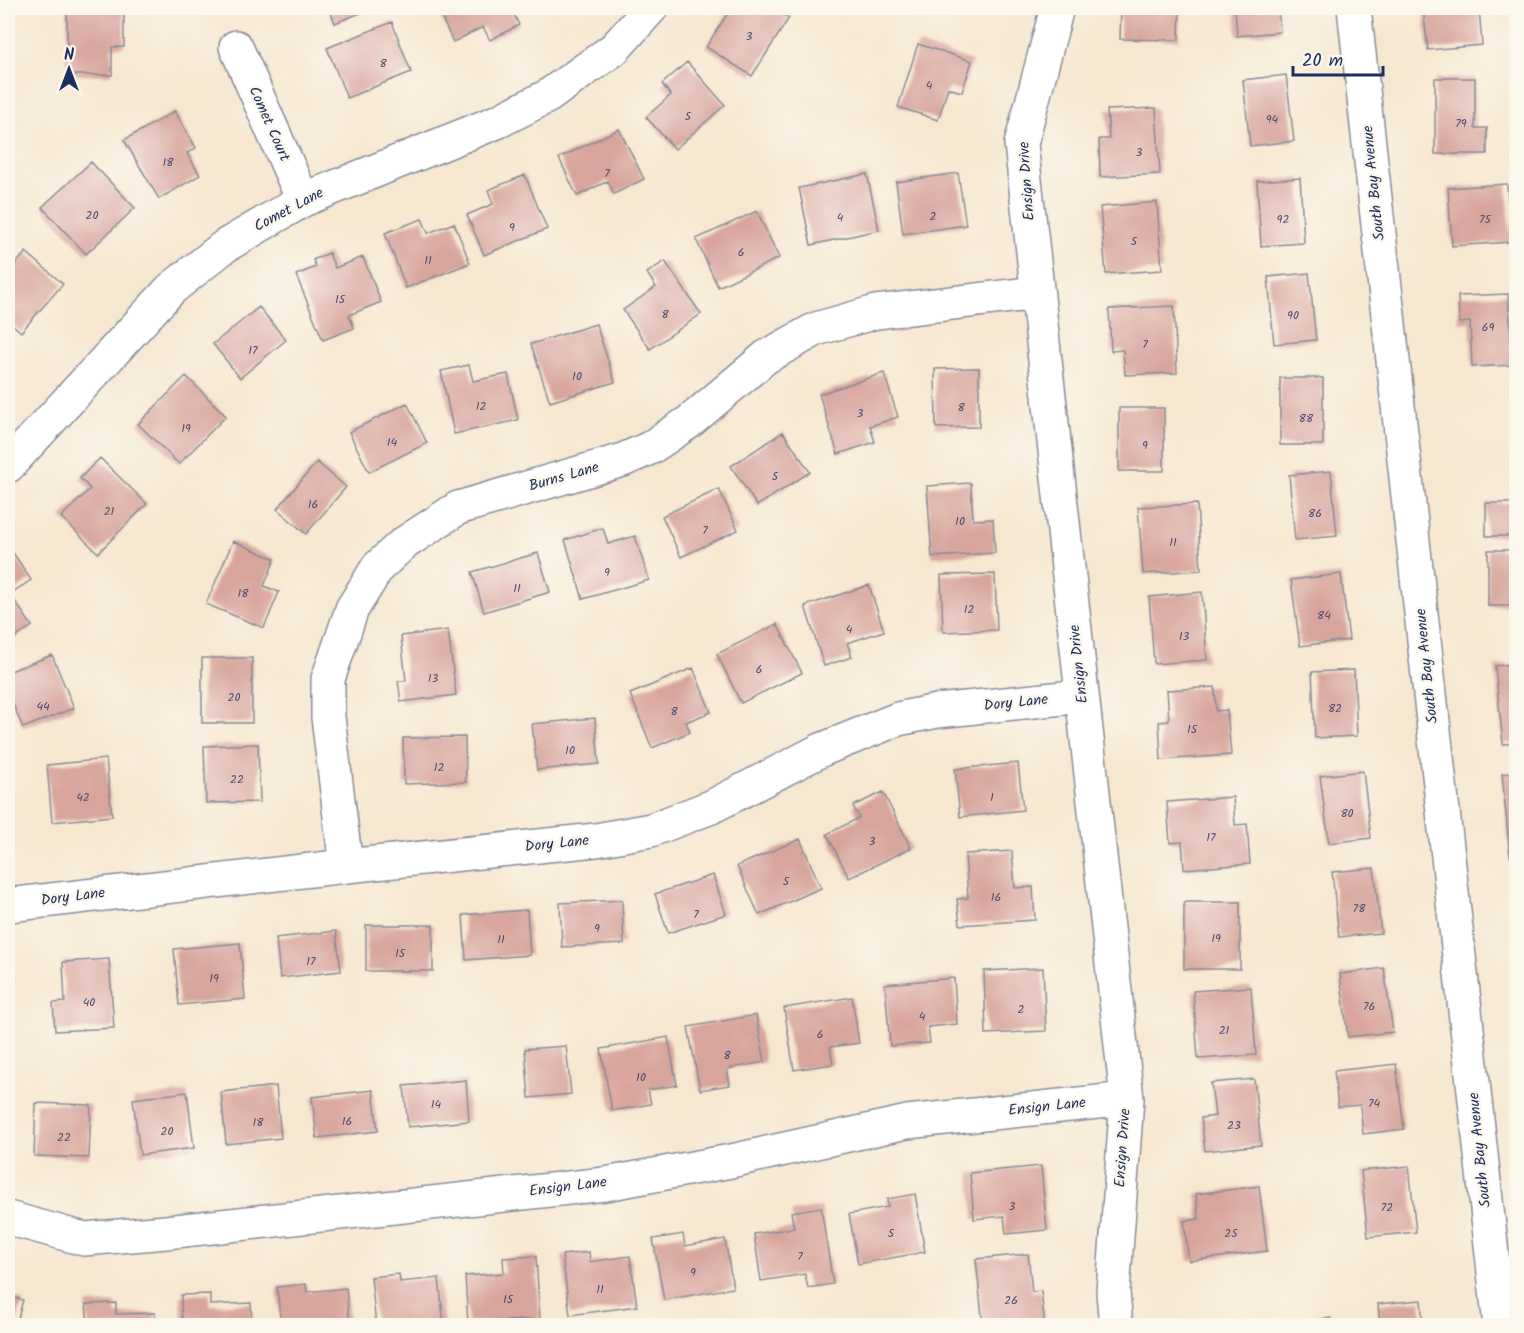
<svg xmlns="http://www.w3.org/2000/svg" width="1524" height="1333" font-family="Kalam,sans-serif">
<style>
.building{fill:#d8a49e}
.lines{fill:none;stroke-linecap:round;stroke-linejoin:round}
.minor-casing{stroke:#888b97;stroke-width:36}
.minor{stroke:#fff;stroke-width:33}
.labels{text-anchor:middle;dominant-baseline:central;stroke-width:5;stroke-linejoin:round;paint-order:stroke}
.number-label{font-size:12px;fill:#4a4c6e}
.street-label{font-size:15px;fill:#1b2f5e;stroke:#fbf7ec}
</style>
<rect width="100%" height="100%" fill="#fbf7ec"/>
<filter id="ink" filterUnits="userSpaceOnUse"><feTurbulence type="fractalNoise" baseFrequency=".0167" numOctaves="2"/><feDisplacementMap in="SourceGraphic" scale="12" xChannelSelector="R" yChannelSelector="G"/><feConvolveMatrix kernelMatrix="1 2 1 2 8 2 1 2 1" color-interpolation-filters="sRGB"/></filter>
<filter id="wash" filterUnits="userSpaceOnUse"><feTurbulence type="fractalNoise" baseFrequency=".008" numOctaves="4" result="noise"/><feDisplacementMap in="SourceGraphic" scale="24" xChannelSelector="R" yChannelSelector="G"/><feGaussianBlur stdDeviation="1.35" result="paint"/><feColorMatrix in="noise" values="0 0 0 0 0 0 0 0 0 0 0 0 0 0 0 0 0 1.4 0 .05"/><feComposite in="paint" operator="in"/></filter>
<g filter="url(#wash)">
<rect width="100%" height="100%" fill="#f6e7d0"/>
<g id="blocks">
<!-- building -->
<path class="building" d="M67,8h57v39h-12v28h-45z
M329,8h44l-38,15z
M437,8h74l8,17 -29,15 -7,-13 -30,15z
M731,8h41l17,10 -37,58 -46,-29z
M1121,8h59l-1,32 -59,-1z
M1235,8h43l2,24 -43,4z
M1423,8h56l3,37 -54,5z
M392,22l19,50 -64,26 -20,-50z
M918,44l54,17 -10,31 -14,-4 -10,32 -40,-13z
M687,62l38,43 -50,44 -29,-32 25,-22 -9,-11z
M1286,75l8,66 -44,5 -7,-66z
M1435,78h40v50h12v26h-52z
M1156,108l4,66 -60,3 -1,-38h10l-2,-29z
M175,111l21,37 -9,5 13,22 -41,24 -35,-59z
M619,129l25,50 -30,15 -6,-13 -31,15 -18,-38z
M91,162l44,46 -49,46 -44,-47z
M958,173l8,52 -63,9 -7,-52z
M867,174l12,56 -68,15 -12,-57z
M525,175l22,54 -63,26 -17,-40 26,-11 -5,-14z
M1300,178l4,65 -43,3 -4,-65z
M1507,184l4,58 -59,4 -4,-58z
M1157,202l5,68 -56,4 -6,-67z
M757,211l22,47 -61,29 -22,-48z
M422,219l6,14 26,-10 16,40 -64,25 -21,-55z
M26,252l37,32 -42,48 -13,-11v-48z
M329,253l6,15 28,-11 18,45 -32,13 5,13 -31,12 -27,-65 20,-8 -3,-7z
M665,261l36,53 -51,35 -27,-39 33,-23 -9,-14z
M1309,273l7,67 -42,4 -6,-67z
M1508,294l5,71 -41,2 -2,-45 -11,1 -1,-27z
M1174,306l3,67 -52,2 -2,-25 -12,1 -2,-42z
M259,307l27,33 -46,38 -27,-34z
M596,324l19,58 -65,20 -19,-58z
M469,365l4,16 35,-7 10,46 -64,14 -13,-63z
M979,368v59l-43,1 -1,-59z
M884,373l14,44 -28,9 5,16 -37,12 -19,-60z
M186,376l40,40 -47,48 -41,-40z
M1280,378h43v67h-43z
M407,403l20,40 -58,29 -20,-40z
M1119,408h45v63h-45z
M783,432l27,40 -53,34 -26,-40z
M100,458l47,46 -49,49 -37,-36 29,-28 -10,-11z
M317,462l29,25 -40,47 -29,-25z
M1331,471l6,65 -42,4 -6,-65z
M971,483l2,37 20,-1 2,34 -63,4 -5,-71z
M719,489l19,41 -57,27 -19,-41z
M1486,503h30v33h-30z
M1197,504l4,66 -58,4 -5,-67z
M603,528l5,16 27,-8 14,44 -66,19 -18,-59z
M233,541l42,18 -11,27 15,6 -15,36 -58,-24z
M10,548l21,32 -21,14 22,32 -24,17v-94z
M1488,550h28v56h-28z
M538,553l12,39 -66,20 -12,-40z
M995,574l2,56 -54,2 -2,-57z
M1341,574l8,66 -49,6 -9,-66z
M869,585l15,46 -37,12 5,14 -28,9 -19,-60z
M1202,592l5,68 -53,4 -5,-67z
M777,624l25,49 -61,30 -24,-49z
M448,630l8,65 -55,7 -3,-21h8l-5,-45z
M52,655l22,53 -51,20 -15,-36v-20z
M202,658h50v65h-50z
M1516,664v79l-13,1 -8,-78z
M693,668l18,44 -25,10 4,10 -38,16 -22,-54z
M1354,670l3,66 -42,2 -3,-66z
M1215,687l1,24 11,-1 4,45 -70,5 -2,-38 10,-1 -2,-31z
M595,718l4,46 -62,6 -5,-46z
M465,737l1,45 -62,2 -1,-46z
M258,744l2,58 -54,1 -2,-57z
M106,759l6,57 -60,6 -5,-57z
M1018,763l5,47 -63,7 -5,-48z
M1363,771l8,67 -42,5 -9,-67z
M1516,772v83l-6,1 -8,-82z
M883,792l28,56 -62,30 -22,-44 32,-16 -6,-12z
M1233,797l2,28 12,-1 3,40 -66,5 -2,-27 -12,1 -3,-41z
M800,839l21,49 -62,27 -22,-49z
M1012,851l3,37 18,-1 2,33 -75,5 -3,-26 11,-1 -3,-44z
M1374,868l7,65 -42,4 -7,-65z
M713,875l13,39 -58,19 -13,-39z
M622,900l2,44 -62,3 -2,-44z
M1184,902h56v67h-56z
M527,910l3,45 -64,5 -3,-45z
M366,925h67v46h-67z
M336,931l5,40 -61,7 -4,-40z
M240,943l5,56 -66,6 -5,-56z
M109,959l5,69 -59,3 -2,-28 12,-1 -2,-40z
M1043,968l3,63 -60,3 -2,-63z
M1384,968l9,64 -45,5 -8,-63z
M954,978l3,46 -29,3 2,16 -40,3 -5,-62z
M1251,987l5,68 -58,4 -5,-68z
M852,997l7,46 -29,4 3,17 -39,6 -10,-62z
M756,1015l9,47 -38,7 3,16 -30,5 -12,-63z
M668,1037l9,48 -29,5 3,14 -39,7 -11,-62z
M566,1046l5,48 -42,4 -4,-49z
M1396,1064l8,65 -41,5 -3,-29 -22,2 -4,-36z
M1254,1079l7,66 -56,6 -4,-33 14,-2 -4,-33z
M466,1080l3,41 -61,6 -4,-41z
M276,1086l5,52 -55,6 -5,-52z
M373,1090l5,41 -61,7 -5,-41z
M187,1092l7,56 -54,7 -7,-56z
M36,1103l55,2 -2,53 -55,-2z
M1041,1166l6,64 -41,4 -2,-18 -30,3 -4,-46z
M1409,1166l7,66 -48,5 -7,-66z
M1259,1186l8,65 -78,10 -5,-40 15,-2 -3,-25z
M915,1194l10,58 -67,12 -9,-50 39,-7 -1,-8z
M821,1207l12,77 -25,4 -3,-14 -44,7 -7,-47 40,-6 -3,-16z
M683,1234l2,12 40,-7 8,49 -69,12 -11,-61z
M589,1252l1,10 40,-6 7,50 -67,9 -8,-60z
M1028,1254l4,38 9,-1 4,35h-62l-7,-67z
M536,1256l4,63 -72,4 -3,-47 39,-3 -1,-15z
M399,1274l1,8 39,-4 5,48h-68l-5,-49z
M306,1284l1,8 39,-4 4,38h-69l-4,-39z
M210,1294v11l41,-2 1,23h-70l-1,-31z
M8,1296l15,4 -7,26h-8z
M1421,1300l2,26h-43l-2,-22z
M116,1303v11l39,-1 1,13h-68l-2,-22z
M1331,1318l1,8h-67v-2z"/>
</g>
</g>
<g filter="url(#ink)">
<use href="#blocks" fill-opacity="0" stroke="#888b97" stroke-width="1.5"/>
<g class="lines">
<!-- minor casing -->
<g class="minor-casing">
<path id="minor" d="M1057,8l-36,136 106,955 -14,193 3,34
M1354,8l146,1318
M236,47l67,153
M8,466l163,-177 54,-43 78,-46 196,-79 49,-25 66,-47 37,-41
M346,866l-18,-149v-38l24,-70 26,-42 25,-23 55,-36 165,-48 27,-12 39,-26 77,-65 50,-28 60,-17 161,-19
M8,905l338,-39 250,-26 55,-10 60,-23 110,-57 77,-31 39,-8 145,-15
M8,1218l76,21 82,-7 439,-48 126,-23 176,-39 220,-23"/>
</g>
<!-- minor -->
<use href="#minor" class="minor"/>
</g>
</g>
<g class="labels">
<!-- number labels -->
<g class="number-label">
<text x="749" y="36">3</text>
<text x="383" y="63">8</text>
<text x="929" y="85">4</text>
<text x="688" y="116">5</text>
<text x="1272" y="119">94</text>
<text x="1461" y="123">79</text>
<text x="1139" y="152">3</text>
<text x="168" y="162">18</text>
<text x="607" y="173">7</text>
<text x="92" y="215">20</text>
<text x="933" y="216">2</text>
<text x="840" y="217">4</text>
<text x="1283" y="219">92</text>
<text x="1485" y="219">75</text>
<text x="512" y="227">9</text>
<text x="1134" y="241">5</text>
<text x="741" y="252">6</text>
<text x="428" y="260">11</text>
<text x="340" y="299">15</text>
<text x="665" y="314">8</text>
<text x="1293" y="315">90</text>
<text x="1488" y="327">69</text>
<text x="1145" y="344">7</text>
<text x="253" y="350">17</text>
<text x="577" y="376">10</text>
<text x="481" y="406">12</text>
<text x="961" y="407">8</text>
<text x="860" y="413">3</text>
<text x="1306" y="418">88</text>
<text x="186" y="428">19</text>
<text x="392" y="442">14</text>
<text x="1145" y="445">9</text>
<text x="775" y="476">5</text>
<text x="313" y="504">16</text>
<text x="109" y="511">21</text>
<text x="1315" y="513">86</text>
<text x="960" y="521">10</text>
<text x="705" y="530">7</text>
<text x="1173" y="542">11</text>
<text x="607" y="572">9</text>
<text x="517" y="588">11</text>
<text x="243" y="593">18</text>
<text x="969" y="609">12</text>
<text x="1324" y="615">84</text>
<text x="849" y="629">4</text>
<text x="1184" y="636">13</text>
<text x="759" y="669">6</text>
<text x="433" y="678">13</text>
<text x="234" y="697">20</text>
<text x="43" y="706">44</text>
<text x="1335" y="708">82</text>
<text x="674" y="711">8</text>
<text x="1192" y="729">15</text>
<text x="570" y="750">10</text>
<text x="439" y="767">12</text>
<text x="237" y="779">22</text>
<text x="83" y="797">42</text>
<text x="992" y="797">1</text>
<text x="1347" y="813">80</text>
<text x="1211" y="837">17</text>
<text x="872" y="841">3</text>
<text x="786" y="881">5</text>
<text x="996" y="897">16</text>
<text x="1359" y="908">78</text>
<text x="696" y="914">7</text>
<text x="597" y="928">9</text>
<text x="1216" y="938">19</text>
<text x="501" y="939">11</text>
<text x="400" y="953">15</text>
<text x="311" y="961">17</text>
<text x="214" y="978">19</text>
<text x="89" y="1002">40</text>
<text x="1369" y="1006">76</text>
<text x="1021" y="1009">2</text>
<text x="922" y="1016">4</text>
<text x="1224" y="1030">21</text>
<text x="820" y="1034">6</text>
<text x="727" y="1055">8</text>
<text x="641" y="1077">10</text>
<text x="1374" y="1103">74</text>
<text x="436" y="1104">14</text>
<text x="347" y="1121">16</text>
<text x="258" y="1122">18</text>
<text x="1234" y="1125">23</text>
<text x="167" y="1131">20</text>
<text x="64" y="1137">22</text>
<text x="1012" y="1206">3</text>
<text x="1387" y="1207">72</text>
<text x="891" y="1233">5</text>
<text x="1231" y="1233">25</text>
<text x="800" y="1256">7</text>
<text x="693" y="1272">9</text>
<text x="600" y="1289">11</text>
<text x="508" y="1299">15</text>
<text x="1011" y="1300">26</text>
</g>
<!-- street labels -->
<g class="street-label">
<text transform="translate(269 124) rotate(66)">Comet Court</text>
<text transform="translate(1027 181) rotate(-94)">Ensign Drive</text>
<text transform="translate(1374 183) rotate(-96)">South Bay Avenue</text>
<text transform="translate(289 210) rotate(-28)">Comet Lane</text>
<text transform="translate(564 477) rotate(-16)">Burns Lane</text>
<text transform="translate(1079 664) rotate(-96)">Ensign Drive</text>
<text transform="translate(1427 666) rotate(-96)">South Bay Avenue</text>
<text transform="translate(1016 703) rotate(-6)">Dory Lane</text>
<text transform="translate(557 844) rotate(-6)">Dory Lane</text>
<text transform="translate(73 897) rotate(-7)">Dory Lane</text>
<text transform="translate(1047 1107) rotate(-6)">Ensign Lane</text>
<text transform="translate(1123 1148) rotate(-86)">Ensign Drive</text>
<text transform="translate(1480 1150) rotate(-96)">South Bay Avenue</text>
<text transform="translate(568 1187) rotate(-7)">Ensign Lane</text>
</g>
</g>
<!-- margin -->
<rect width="1524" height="1333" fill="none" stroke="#fbf7ec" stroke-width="30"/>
<!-- north arrow -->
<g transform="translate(69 69)" stroke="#fbf7ec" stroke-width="4.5" paint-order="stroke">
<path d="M0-4.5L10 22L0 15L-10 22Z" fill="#1b2f5e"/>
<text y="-9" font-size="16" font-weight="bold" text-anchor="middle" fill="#1b2f5e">N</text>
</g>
<!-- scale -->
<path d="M1293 66v9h90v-9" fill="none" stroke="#1b2f5e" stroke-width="3"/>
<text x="1302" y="66" font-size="18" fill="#1b2f5e" stroke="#fbf7ec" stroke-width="4.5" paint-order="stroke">20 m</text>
</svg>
